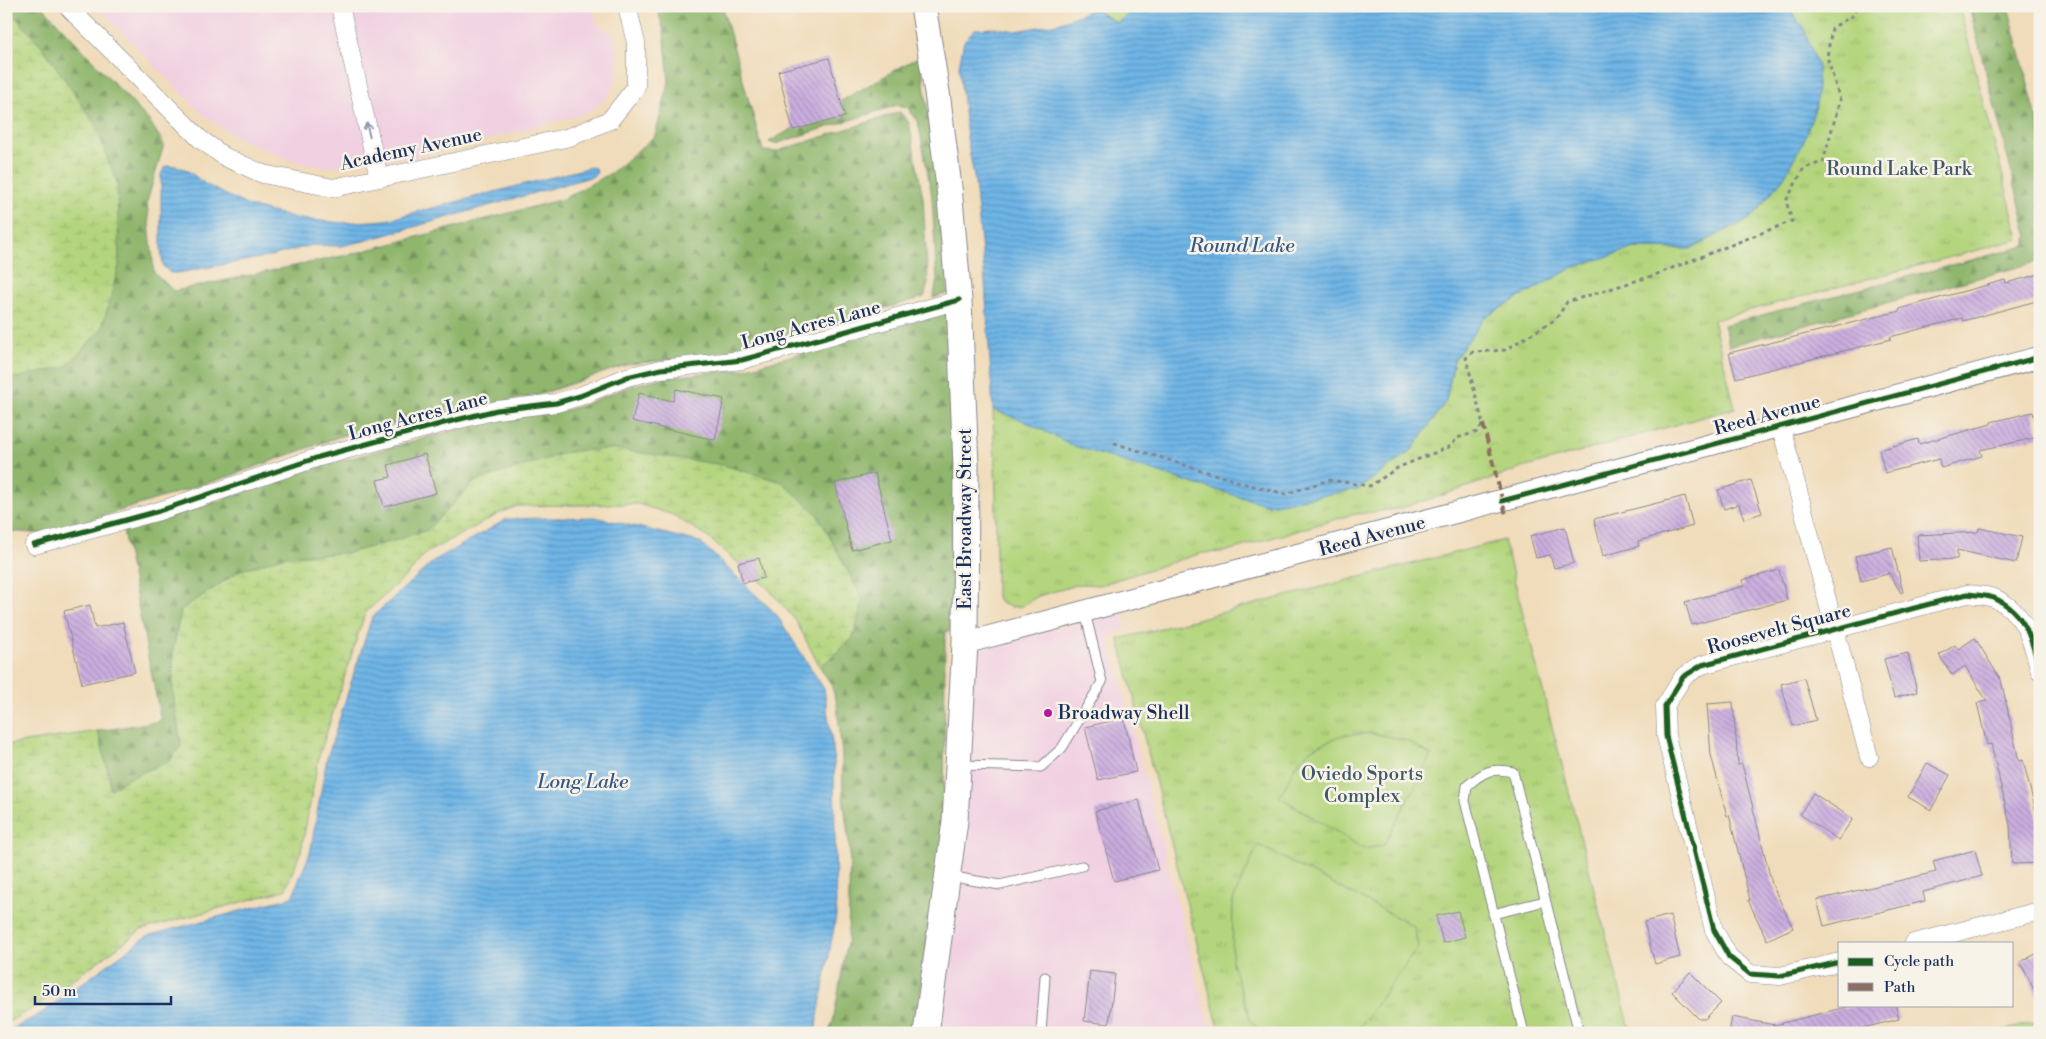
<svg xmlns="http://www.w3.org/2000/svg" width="2046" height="1039" font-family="'Libre Bodoni',serif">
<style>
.built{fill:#f1d0e2}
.grass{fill:url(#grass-tufts);stroke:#68826e}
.forest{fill:url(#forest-firs);stroke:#557265}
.wetland{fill:url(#wetland-marsh);stroke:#68826e}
.pitch{fill:#b4d57d;stroke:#68826e}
.water{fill:url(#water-rules);stroke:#4572a2}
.building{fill:url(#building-back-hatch)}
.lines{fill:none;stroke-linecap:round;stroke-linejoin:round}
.service-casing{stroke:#86868c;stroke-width:11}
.minor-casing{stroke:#86868c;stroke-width:19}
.tertiary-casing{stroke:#86868c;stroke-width:23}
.secondary-casing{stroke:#86868c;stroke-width:27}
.path{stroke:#86868c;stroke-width:3;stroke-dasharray:4 4;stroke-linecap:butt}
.service{stroke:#fff;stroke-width:9}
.minor{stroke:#fff;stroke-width:18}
.tertiary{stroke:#fff;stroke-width:21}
.secondary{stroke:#fff;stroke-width:25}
.quiet{stroke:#8d6e63;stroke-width:4;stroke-dasharray:8 4;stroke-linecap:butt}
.cycleway-casing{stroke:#f7f3e8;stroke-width:8}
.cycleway{stroke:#1b5e20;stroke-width:5}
.oneway{stroke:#8d97ae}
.poi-dot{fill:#b5179e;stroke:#f7f3e8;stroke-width:2}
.labels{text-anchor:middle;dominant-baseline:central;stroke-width:5;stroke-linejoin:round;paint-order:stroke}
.street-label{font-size:19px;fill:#1b2f5e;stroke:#f7f3e8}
.park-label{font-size:19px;fill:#415866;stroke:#f7f3e8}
.poi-label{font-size:19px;fill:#1b2f5e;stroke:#f7f3e8;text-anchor:start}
.water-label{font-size:20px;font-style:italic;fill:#345787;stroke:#f7f3e8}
</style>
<defs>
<pattern id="grass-tufts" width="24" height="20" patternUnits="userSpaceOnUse" patternTransform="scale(1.25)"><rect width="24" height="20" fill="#b4d57d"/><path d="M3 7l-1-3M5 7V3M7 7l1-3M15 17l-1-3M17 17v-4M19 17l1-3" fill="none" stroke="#9ab76e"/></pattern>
<pattern id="forest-firs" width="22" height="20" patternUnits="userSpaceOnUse" patternTransform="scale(1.25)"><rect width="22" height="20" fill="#8fb66c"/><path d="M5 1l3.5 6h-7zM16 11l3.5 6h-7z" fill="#74945c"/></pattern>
<pattern id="wetland-marsh" width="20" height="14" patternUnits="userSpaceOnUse" patternTransform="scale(1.25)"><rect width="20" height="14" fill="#b4d57d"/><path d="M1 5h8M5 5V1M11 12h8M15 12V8" fill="none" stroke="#9ab76e"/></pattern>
<pattern id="water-rules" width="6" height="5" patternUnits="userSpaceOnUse" patternTransform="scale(1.25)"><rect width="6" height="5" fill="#6fb5e6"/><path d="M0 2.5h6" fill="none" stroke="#5a94be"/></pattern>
<pattern id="building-back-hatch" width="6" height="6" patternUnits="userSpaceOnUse" patternTransform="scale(1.25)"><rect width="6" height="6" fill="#cbaedf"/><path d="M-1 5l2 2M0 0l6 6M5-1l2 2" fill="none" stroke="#a48eb8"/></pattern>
</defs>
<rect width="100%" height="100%" fill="#f7f3e8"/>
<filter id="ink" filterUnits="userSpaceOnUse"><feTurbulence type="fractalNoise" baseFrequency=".02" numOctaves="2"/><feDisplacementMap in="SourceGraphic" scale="10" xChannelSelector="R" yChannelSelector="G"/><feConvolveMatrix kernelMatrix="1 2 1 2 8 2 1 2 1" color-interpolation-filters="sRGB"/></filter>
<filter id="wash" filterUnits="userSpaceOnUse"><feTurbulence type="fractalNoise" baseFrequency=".0096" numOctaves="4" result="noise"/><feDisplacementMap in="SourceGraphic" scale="20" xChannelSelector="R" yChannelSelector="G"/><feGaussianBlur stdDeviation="1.12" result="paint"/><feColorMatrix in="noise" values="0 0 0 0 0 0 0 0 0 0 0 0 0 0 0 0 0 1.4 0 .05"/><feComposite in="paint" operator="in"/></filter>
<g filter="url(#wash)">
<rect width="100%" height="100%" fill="#f0dcba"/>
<!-- built -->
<path class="built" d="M97,6h495l6,19 15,9 4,16 1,25 -8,18 -10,11 -12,8 -67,19 -100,24 -92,12 -30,-4 -31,-12 -34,-15 -34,-24z
M1122,611l4,18 -12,3 -3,4 -1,5 101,392h-275l39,-383z"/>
<!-- grass -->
<path class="grass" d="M1093,6h46l-22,17 -23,-14z
M1786,6h173l60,233 -306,81 22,88 -209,59 -86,29 -44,13 -46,6 -126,37 -22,1 -102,32 -20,-1 -42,12 -16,10 -11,1 -12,-5 -3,-10v-95l-3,-87 29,10 424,-19 8,-41 32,-44 86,-48 62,-20 56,1 61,-31 32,-39 20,-152z
M1504,540l127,493h-411l-101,-394z
M2040,1021v12h-47z"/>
<!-- forest -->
<path class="forest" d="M6,6h36l108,116 14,22 -17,58 7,71 20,18 178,-37 211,-55 48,-26 44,-37 14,-54 -5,-50 -7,-26h65l41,145 12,1 125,-40 9,11 14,75 5,85 -4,14 -162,47 -75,14 -58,6 -94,32 -58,10 -133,29 -114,41 -184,58 -40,-3z
M1982,6h26l32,125v130l-311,85 -5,-21 297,-78 5,-3 2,-7 -58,-227z
M920,56l19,133 9,104 -15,5 4,-16 -5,-86 -14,-75 -11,-14 -10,-2 -122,39 -6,-2z
M949,312l7,155 -2,162 -9,3 -1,196 -29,205h-87l5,-11 15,-84 2,-86 -7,-56 -1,-40 -5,-53 -6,-19 -11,-17 33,-29 10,-38 -45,-85 -342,-34 -49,49 -30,10 -49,13 -62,3 -45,14 -60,40 -8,41v40l8,55 -11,15 -41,17 -19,12 -1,-14 -11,-45 63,-10 -38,-191 39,-10 160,-54 125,-34 52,-13 60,-7 24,-7 47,-19 32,-8 82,-9z"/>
<!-- wetland -->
<path class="wetland" d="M6,7l35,38 54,79 22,59 2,82 -17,63 -36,39 -52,11 -8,-4z
M614,449l109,16 59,17 36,33 45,85 -10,38 -33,29 -24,-46 -28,-33 -63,-53 -32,-20 -35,-11 -120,2 -16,6 -76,41 -16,19 -45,41 -46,143 -18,95 -16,39 -144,40 -106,77 -29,16v-278l92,-14 11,45 1,14 19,-12 41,-17 11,-15 -8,-55v-40l8,-41 60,-40 45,-14 62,-3 49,-13 30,-10 49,-49 96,-30z"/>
<!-- pitch -->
<path class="pitch" d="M1374,733l33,8 24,14 -47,90 -20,4 -84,-52 15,-31 16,-17 32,-14z
M1258,845l156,81 4,21 -62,86h-95l-10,-12 -19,-58 1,-63z"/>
<!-- water -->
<path class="water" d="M1139,6h647l17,21 15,39 -2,40 -12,34 -21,39 -32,39 -61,31 -56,-1 -62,20 -86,48 -32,44 -8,41 -34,49 -53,39 -90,16 -81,-23 -114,-36 -52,-26 -29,-10 -8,-128 -10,-100 -8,-44 -8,-72 5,-25 11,-12 21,-1 20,3 40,-7 38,-15 23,14z
M166,166h10l11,4 18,14 43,22 52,13 43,4 43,-3 205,-53 4,1 2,5 -3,3 -230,65 -23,5 -29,-1 -41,11 -94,17h-7l-7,-7 -2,-17v-75z
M595,517l105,25 76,72 48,75 10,67 2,160 -21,117h-809l34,-19 107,-78 145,-39 18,-44 17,-95 45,-141 63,-57 72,-41z"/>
<g id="blocks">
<!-- building -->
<path class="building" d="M829,58l16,59 -52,13 -15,-59z
M2040,274v26l-77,21 -1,-3 -72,19 1,2 -155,39 -7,-25 171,-42 -1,-2 106,-29 1,3z
M676,389l48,10 -9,41 -83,-19 7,-28 34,8z
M2033,412l6,25 -59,13 2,6 -41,12 -2,-9 -54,14 -6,-23 39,-11 1,5 72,-20v-2z
M425,454l11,39 -52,14 -7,-27 14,-3 -3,-12z
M875,473l17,67 -40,10 -17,-67z
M1751,480l11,33 -18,6 -5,-15 -15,5 -6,-19z
M1685,496l8,30 -55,15 1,5 -36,10 -9,-37z
M1565,527l9,36 -20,5 -4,-13 -14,3 -6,-22z
M1979,528l43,9 -6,26 -59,-13v9l-38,2 -2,-26 61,-3z
M1892,547l11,45 -2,1 -13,-21v2l-27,7 -6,-25z
M759,558l5,20 -21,5 -5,-20z
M1779,570l8,30 -95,25 -7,-23 59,-16 -2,-6z
M90,605l5,23 28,-6 12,50 -53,12 -18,-73z
M1975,638l26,42 18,81 4,-1 15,61 2,42 -28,1 -2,-39 -19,-81 -4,1 -10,-42 10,-2 -22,-35 -13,9 -13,-20 16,-10 3,4z
M1908,653l9,39 -23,6 -10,-39z
M1804,678l12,42 -23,6 -12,-42z
M1733,702l5,63 4,-1 30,120 21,44 -26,12 -19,-40h2l-21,-85 -2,1 -16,-61 -4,-51z
M1124,718l12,54 -38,8 -13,-53z
M1927,763l23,12 -19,35 -23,-13z
M1813,793l40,26 -15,21 -38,-26z
M1139,800l19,70 -44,11 -19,-70z
M1975,850l7,26 -59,16 2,9 -101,25 -7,-26 119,-28 -3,-11z
M1458,911l7,26 -22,6 -7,-27z
M1670,915l10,42 -25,7 -11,-42z
M2040,952v49l-20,-39z
M1090,971l25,3 -6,50 -25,-3z
M1690,972l31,31 -16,16h-6l-27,-27z
M1854,1005h41l4,14 -55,14h-115l3,-16 43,8z"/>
</g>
</g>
<g filter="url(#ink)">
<use href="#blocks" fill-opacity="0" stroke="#86868c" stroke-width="1"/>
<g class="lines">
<!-- service casing -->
<g class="service-casing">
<path id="service" d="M959,765l82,2 21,-19 40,-66 -17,-70
M948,876l52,9 82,-19
M1493,914l52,-13
M1041,1033l4,-56
M1524,1033l-59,-232 2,-15c16,-14 24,-19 46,-14l66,261"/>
</g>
<!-- minor casing -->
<g class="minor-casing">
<path id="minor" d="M67,6l133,133 25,18 38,17 70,14 237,-51 40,-17 26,-33v-44l-9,-37
M340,6l39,172
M1781,427l88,330
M34,545l125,-34 160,-54 125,-34 53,-13 59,-7 24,-7 47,-19 34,-8 81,-9 217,-60
M1914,943l126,-32
M1840,962l-60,14 -30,-2 -21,-17 -15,-27 -48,-194 -1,-30 18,-29 19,-12 265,-71c8,1 19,1 27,4 32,14 38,43 46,73"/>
</g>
<!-- tertiary casing -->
<g class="tertiary-casing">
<path id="tertiary" d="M965,643l1075,-286"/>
</g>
<!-- secondary casing -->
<g class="secondary-casing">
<path id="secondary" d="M923,6l14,86 12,95 10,113 7,166 -1,177 -10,178 -29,212"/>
</g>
<!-- path -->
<path class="path" d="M1114,443l132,41 40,10 43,-14 41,6 29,-19 52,-21 6,-8 20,-6 6,-8 -17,-66 7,-6 32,-2 51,-31 11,-17 85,-26 140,-55 -6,-20 18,-33 19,-6 17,-62 -13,-43 5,-29 20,-12 4,-10"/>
<!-- service -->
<use href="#service" class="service"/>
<!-- minor -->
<use href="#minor" class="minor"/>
<!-- tertiary -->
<use href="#tertiary" class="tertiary"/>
<!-- secondary -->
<use href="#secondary" class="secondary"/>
<!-- quiet -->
<path class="quiet" d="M1483,424l23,91"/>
<!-- cycleway casing -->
<g class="cycleway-casing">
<path id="cycleway" d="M1502,501l538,-144
M34,545l125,-34 160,-54 125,-34 53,-13 59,-7 24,-7 47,-19 34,-8 81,-9 217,-60
M1840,962l-60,14 -30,-2 -21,-17 -15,-27 -48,-194 -1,-30 18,-29 19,-12 265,-71c8,1 19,1 27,4 32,14 38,43 46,73"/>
</g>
<!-- cycleway -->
<use href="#cycleway" class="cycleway"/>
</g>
<!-- one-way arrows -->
<defs><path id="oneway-shaft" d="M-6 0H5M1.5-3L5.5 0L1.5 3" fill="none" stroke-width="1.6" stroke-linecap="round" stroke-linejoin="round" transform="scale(1.25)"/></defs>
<use class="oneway" href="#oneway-shaft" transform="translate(368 130) rotate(-103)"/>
</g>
<!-- markers -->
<circle class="poi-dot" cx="1048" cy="713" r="5"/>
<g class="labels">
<!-- street labels -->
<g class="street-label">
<text transform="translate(411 149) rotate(-12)">Academy Avenue</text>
<text transform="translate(811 325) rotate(-15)">Long Acres Lane</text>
<text transform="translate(1767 415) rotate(-15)">Reed Avenue</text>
<text transform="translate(418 416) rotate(-15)">Long Acres Lane</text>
<text transform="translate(965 519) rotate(-90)">East Broadway Street</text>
<text transform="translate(1372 536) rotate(-15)">Reed Avenue</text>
<text transform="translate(1779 629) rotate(-15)">Roosevelt Square</text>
</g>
<!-- park labels -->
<g class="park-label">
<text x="1899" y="169">Round Lake Park</text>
<text x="1362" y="774">Oviedo Sports<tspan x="1362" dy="22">Complex</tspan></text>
</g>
<!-- poi labels -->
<g class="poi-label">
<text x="1058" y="713">Broadway Shell</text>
</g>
<!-- water labels -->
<g class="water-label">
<text x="1242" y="246">Round Lake</text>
<text x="583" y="782">Long Lake</text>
</g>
</g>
<!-- margin -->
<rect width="2046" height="1039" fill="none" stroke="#f7f3e8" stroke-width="25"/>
<!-- legend -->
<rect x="1838" y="942" width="175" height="65" fill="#f7f3e8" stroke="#9fa5b1"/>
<rect x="1848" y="958" width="25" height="8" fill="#1b5e20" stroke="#9fa5b1"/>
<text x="1884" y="966" font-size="15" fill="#1b2f5e">Cycle path</text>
<rect x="1848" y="983" width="25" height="8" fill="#8d6e63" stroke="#9fa5b1"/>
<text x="1884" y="992" font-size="15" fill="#1b2f5e">Path</text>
<!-- scale -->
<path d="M35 996v8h136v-8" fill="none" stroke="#1b2f5e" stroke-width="2.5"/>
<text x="42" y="996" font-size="15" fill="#1b2f5e" stroke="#f7f3e8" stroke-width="4" paint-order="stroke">50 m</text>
</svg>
